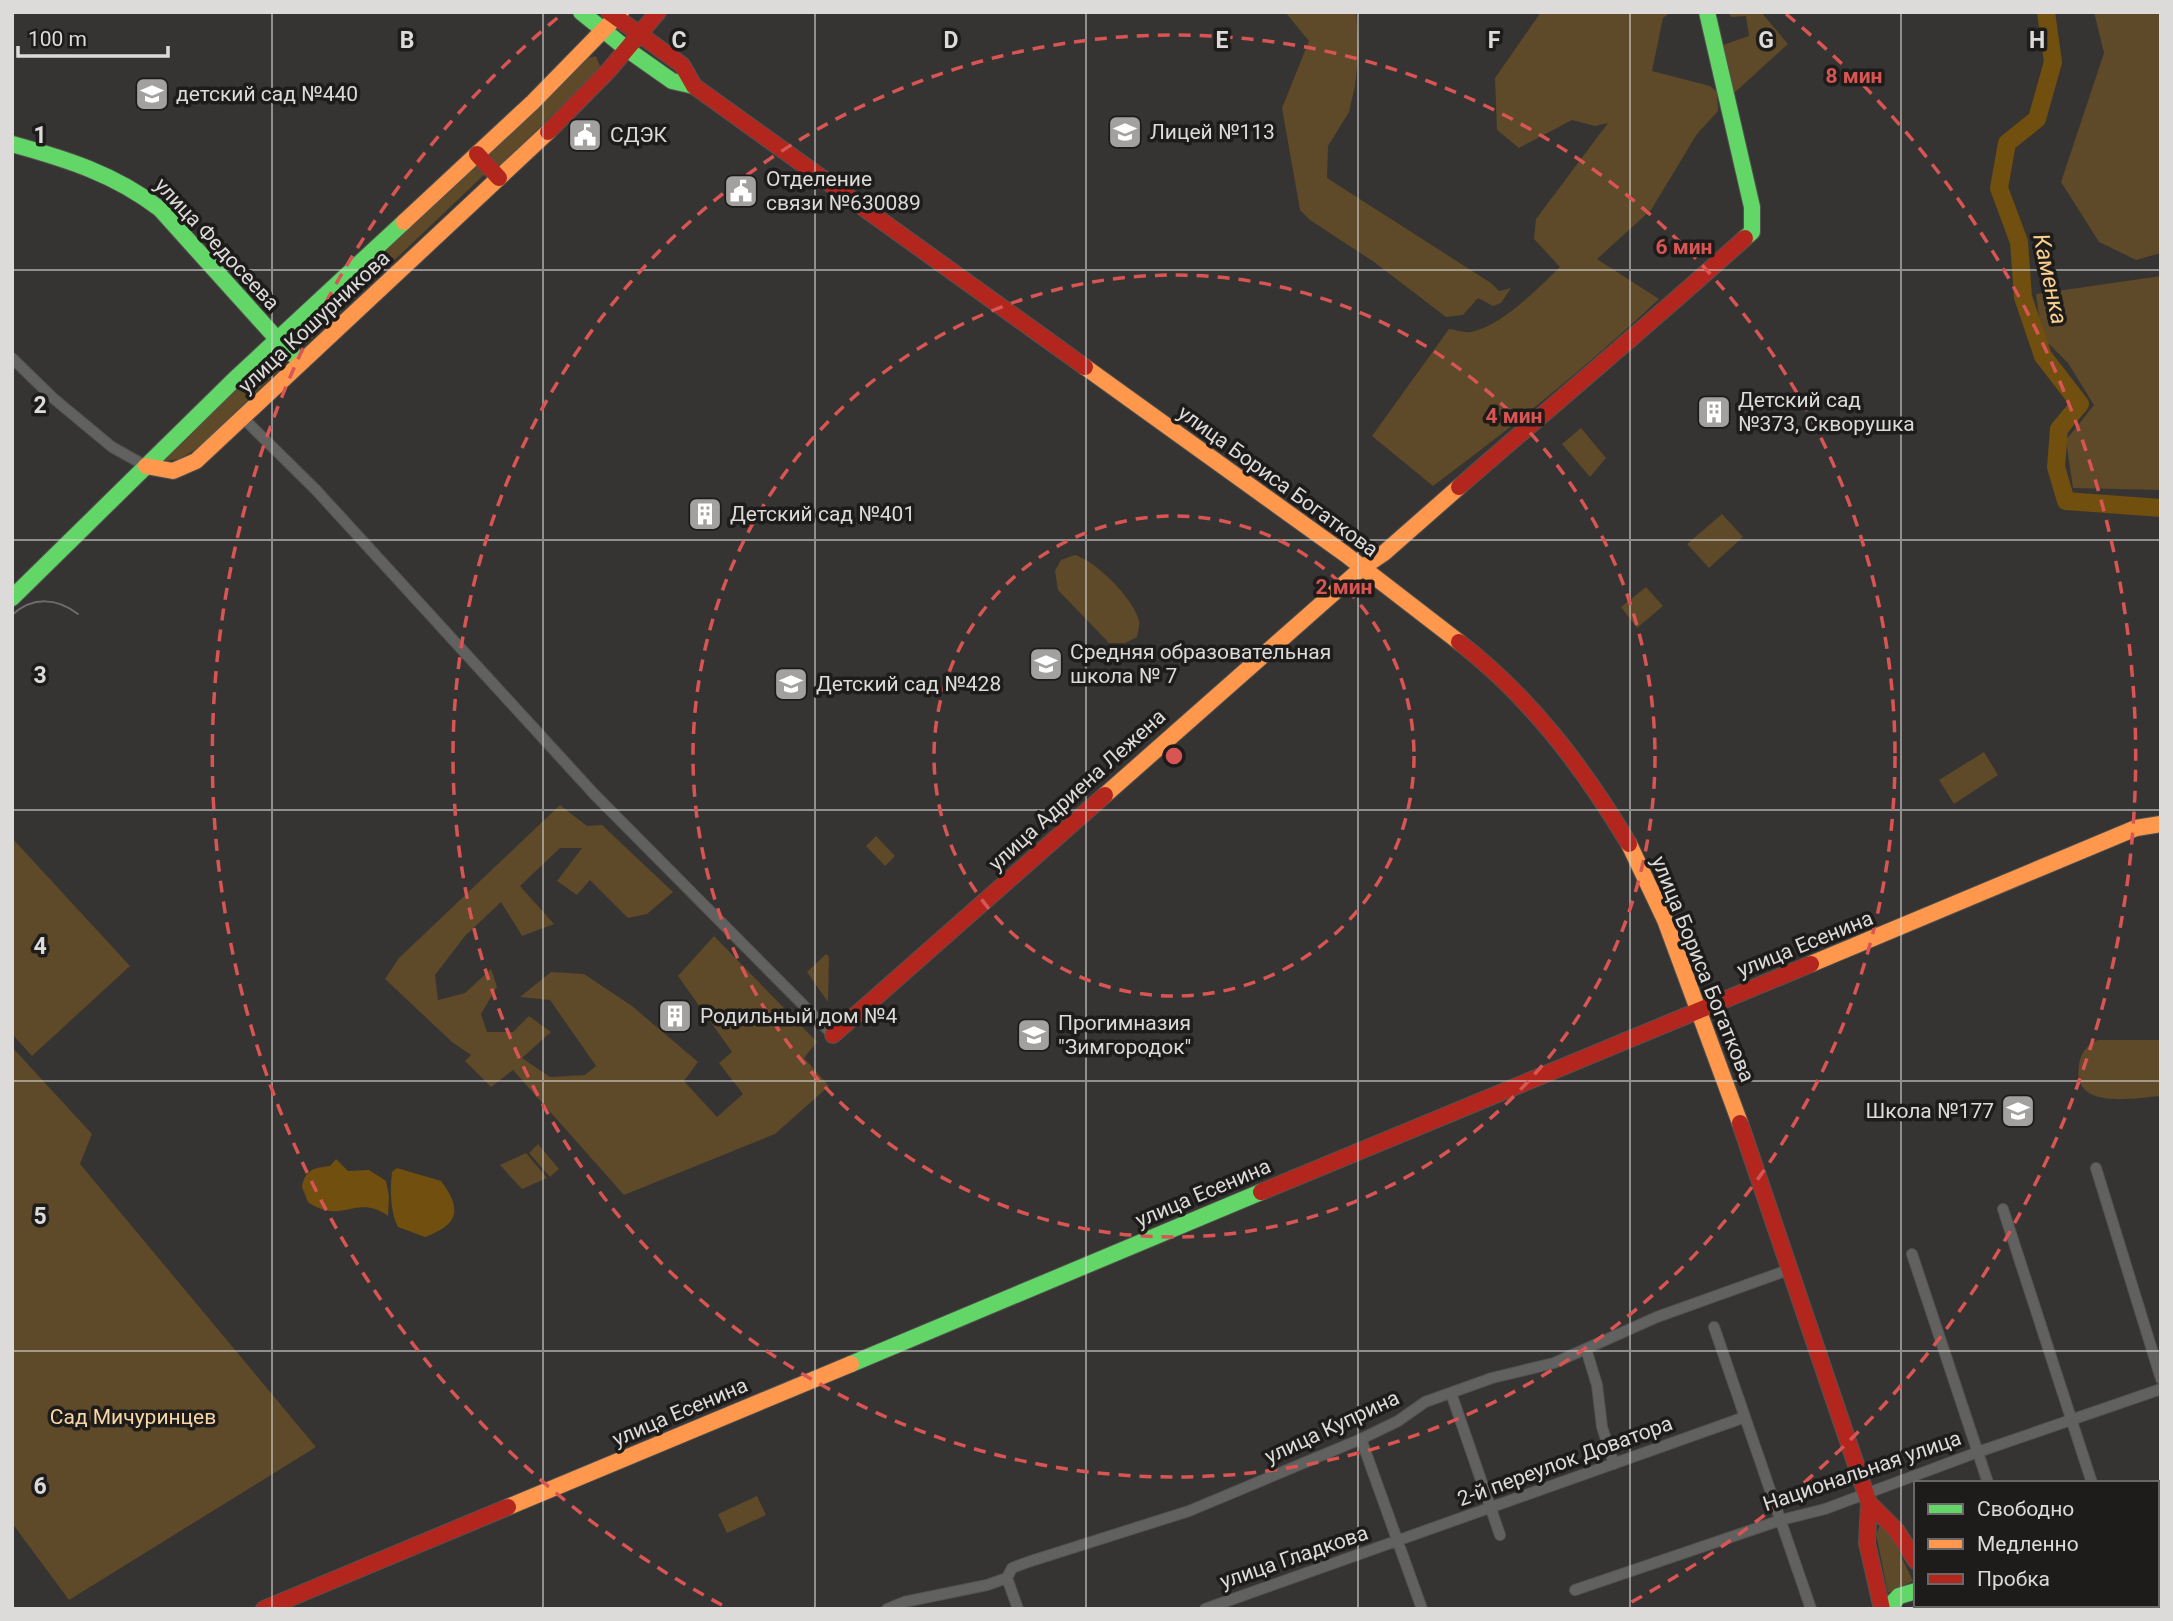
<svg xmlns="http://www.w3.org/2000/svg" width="2173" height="1621" font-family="Roboto,sans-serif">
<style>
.green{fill:#5e4928}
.water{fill:#704f0f}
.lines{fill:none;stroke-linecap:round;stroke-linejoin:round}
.river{stroke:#704f0f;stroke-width:18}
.street-casing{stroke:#525250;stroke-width:12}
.fast-casing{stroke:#525250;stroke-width:18}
.slow-casing{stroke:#525250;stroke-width:18}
.jam-casing{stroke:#525250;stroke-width:18}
.street{stroke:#616160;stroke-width:10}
.fast{stroke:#63d668;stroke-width:16}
.slow{stroke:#ff974d;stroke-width:16}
.jam{stroke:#b3261e;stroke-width:16}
.tram{stroke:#6d6c6b;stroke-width:2}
.grid{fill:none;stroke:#dcdbd9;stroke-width:2;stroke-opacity:0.55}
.ring{fill:none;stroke:#d85554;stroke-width:3.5;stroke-dasharray:12 9}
.labels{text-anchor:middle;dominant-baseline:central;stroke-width:7;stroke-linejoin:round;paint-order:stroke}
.poi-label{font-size:21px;fill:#dcdbd9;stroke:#1d1c1b;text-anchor:start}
.street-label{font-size:21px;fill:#dcdbd9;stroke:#1d1c1b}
.park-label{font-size:21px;fill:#f8d7a6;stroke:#1d1c1b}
.water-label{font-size:23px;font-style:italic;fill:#fbcf8c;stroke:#1d1c1b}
.grid-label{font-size:23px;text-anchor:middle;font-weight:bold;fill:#dcdbd9;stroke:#1d1c1b;stroke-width:7;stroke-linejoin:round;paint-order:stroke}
.centre{fill:#d85554;stroke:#1d1c1b;stroke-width:3.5}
.ring-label{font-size:21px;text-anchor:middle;font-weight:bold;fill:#d85554;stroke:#1d1c1b;stroke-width:7;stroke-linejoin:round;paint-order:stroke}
</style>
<rect width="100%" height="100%" fill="#353432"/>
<!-- green -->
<path class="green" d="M1285,12h71l3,39 -4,35 -6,26 -21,34 -1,32 164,105 8,8 12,-3 -10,15 -8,3 -15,-8 -15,17 -17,2 -72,-55 -64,-42 -10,-10 -18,-102 27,-67z
M1541,12h130l-8,6 -11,53 58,15 7,6 1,19 -21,23 -46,76 -54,49 62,40c-71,67 -147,128 -226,187l-61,-50 77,-107c7,1 15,4 22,3 31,-6 66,-43 89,-65l-26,-28 2,-20 72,-96 -13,3 -23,-6 -53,28 -22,-18 -2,-52z
M1728,12h33l27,32 -55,50 -13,-48 29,-10 -3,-20 -15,1z
M2094,12h67v241l-25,7 -37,-18 -38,-60 43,-129z
M596,56l4,10 -5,7 -95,93 -12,-12 100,-96z
M476,162l10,11 -184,175 -12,-10z
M2161,276v214l-88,-2 -7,-48 28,-35 -26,-42 -26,-26 -6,-43z
M267,358l11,13 -80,77 -19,11 -15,2 1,-6z
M1581,428l25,30 -16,19 -28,-33z
M1722,514l21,23 -34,31 -22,-24z
M1075,555c21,6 59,44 64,66 1,5 -1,10 -2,16l-12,6h-16l-51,-53 -3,-19 6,-11z
M1646,587l17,19 -26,22 -16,-21z
M1984,752l14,23 -44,29 -15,-24z
M560,805l27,21 15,-1 71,67 -26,22 -19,4 -38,-38 -13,15 -20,-14 25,-33h-22l-40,38 34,38 -32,12 -21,-34 -36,34 -30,39 3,25 27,-7 26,-24 6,18 -16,27 6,18h26l16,-16 22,16 -29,26 28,19 35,-2 11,-9 -46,-66 -30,-3 31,-25 33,2 48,32 66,56 -14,19 33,36 26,-23 -24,-31 13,-11 -54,-76 36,-40 103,106 -13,16 25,28 -54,48 -151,61 -111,-125 -22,17 -26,-26 6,-6 -19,-13 -67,-63 14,-21z
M876,836l19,20 -10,10 -19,-20z
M12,838l118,128 -98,90 -20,-22z
M826,954l3,3 -1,45 -21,-30z
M2098,1040h63v56c-27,2 -90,15 -82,-31 2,-13 7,-19 19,-25z
M12,1047l80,87 -12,30 236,283 -247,153 -57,-77z
M538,1144l21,25 -9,8 -21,-24z
M526,1153l21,25 -25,11 -22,-24z
M757,1496l9,19 -39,18 -9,-19z
M1884,1526l4,3 25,52 -25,12 -12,-59 3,-7z"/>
<!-- water -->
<path class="water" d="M336,1159l12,12 21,-1 17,11 3,15 -1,20c-32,-23 -46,10 -80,-14l-6,-15c3,-18 12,-19 28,-21z
M397,1168l44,13c22,29 17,44 -16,56l-27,-10c-8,-15 -8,-39 -6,-55z"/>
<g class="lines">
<!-- river -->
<path class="river" d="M2046,12l7,50 -16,57 -30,24 -8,45 20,54 4,55 20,59 37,48 -21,25 -3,38 10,34 95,7"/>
<!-- street casing -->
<g class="street-casing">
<path id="street" d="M12,358l41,40 59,49 34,19
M243,418l73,72 279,305 238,240
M2096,1168l65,211
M2003,1209l89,274
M1912,1254l76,229
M1714,1327l97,282
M1586,1349l11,36 5,42 12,37
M1451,1393l49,142
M1361,1439l61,170
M1007,1578l11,31
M1575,1590l206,-70 44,-11 153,-57 183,-63
M2029,1605l1,4
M2133,1605l1,4
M887,1609l17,-7 83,-17 20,-7 5,-10 16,-6 161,-51 172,-72 37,-18 27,-19 67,-24 62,-15 103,-46 134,-48
M1205,1609l540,-192"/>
</g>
<!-- fast casing -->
<g class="fast-casing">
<path id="fast" d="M581,12l47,38 44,31 22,5
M1707,12l45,195v25l-7,6
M12,144c54,15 103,30 148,65l118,131 23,22
M12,598l226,-222 166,-154
M851,1364l410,-172
M1887,1609l12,-13 17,-5"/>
</g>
<!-- slow casing -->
<g class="slow-casing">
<path id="slow" d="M404,222l129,-120 88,-90
M1085,367l260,187 114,88
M146,466l27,5 23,-10 352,-329
M1105,795l257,-227 22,-15 75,-66
M1629,844l36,76 75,203
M1811,964l325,-136 25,-4
M508,1507l343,-143
M1939,1605l2,4"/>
</g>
<!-- jam casing -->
<g class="jam-casing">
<path id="jam" d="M609,12l73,53 12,21 391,281
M548,132l61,-62 49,-58
M477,154l22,24
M1459,487c95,-83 192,-164 286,-249
M1459,642c71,55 124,125 170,202
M833,1035l272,-240
M1740,1123l129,380 -2,40 15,66
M1261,1192l550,-228
M1869,1503l27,27 20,31
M264,1609l244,-102"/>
</g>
<!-- street -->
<use href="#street" class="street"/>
<!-- fast -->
<use href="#fast" class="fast"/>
<!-- slow -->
<use href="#slow" class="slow"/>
<!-- jam -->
<use href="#jam" class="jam"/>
<!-- tram -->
<path class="tram" d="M12,615c21,-19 45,-17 66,-1"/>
</g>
<!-- grid -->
<path class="grid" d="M272,12v1597M543,12v1597M815,12v1597M1086,12v1597M1358,12v1597M1630,12v1597M1901,12v1597M12,270h2149M12,540h2149M12,810h2149M12,1081h2149M12,1351h2149"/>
<!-- distance rings -->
<g class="ring">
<circle cx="1174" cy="756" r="240"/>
<circle cx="1174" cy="756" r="481"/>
<circle cx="1174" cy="756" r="721"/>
<path d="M722 1605A962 962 0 0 1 562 14M1786 14A962 962 0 0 1 1626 1605"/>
</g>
<!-- icons -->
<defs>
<g id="school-square" transform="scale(1.75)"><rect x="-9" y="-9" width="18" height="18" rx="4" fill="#a2a19f" stroke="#1d1c1b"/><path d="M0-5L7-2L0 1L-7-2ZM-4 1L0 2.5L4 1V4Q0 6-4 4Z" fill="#fff"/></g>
<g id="civic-square" transform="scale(1.75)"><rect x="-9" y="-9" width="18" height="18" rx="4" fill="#a2a19f" stroke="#1d1c1b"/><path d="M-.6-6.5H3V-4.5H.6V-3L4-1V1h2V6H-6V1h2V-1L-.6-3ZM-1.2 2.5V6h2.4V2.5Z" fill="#fff"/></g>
<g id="building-square" transform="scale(1.75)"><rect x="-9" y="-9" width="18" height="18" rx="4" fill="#a2a19f" stroke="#1d1c1b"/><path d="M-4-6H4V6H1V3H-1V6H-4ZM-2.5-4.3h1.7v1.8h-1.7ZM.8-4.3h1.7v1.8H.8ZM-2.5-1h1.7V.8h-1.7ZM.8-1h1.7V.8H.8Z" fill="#fff"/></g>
</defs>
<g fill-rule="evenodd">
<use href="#school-square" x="152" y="94"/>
<use href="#school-square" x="1125" y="132"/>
<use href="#civic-square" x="585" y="135"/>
<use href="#civic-square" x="741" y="191"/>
<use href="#building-square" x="1714" y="412"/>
<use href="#building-square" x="705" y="514"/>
<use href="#school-square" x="1046" y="664"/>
<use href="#school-square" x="791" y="684"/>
<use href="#building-square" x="675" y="1016"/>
<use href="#school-square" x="1034" y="1035"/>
<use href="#school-square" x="2018" y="1111"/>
</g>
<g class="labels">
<!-- poi labels -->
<g class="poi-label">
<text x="176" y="94">детский сад №440</text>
<text x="1150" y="132">Лицей №113</text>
<text x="610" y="135">СДЭК</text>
<text x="766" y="179">Отделение<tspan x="766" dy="24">связи №630089</tspan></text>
<text x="1738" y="400">Детский сад<tspan x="1738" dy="24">№373, Скворушка</tspan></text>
<text x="730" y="514">Детский сад №401</text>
<text x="1070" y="652">Средняя образовательная<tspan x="1070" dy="24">школа № 7</tspan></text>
<text x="816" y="684">Детский сад №428</text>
<text x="700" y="1016">Родильный дом №4</text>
<text x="1058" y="1023">Прогимназия<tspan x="1058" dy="24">"Зимгородок"</tspan></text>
<text x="1994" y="1111" text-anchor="end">Школа №177</text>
</g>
<!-- street labels -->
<g class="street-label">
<text transform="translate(217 244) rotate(47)">улица Федосеева</text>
<text transform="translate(314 322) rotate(-43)">улица Кошурникова</text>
<text transform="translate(1278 481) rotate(36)">улица Бориса Богаткова</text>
<text transform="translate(1077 790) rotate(-42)">улица Адриена Лежена</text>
<text transform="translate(1805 944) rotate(-22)">улица Есенина</text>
<text transform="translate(1703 969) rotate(68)">улица Бориса Богаткова</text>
<text transform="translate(1203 1193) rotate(-23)">улица Есенина</text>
<text transform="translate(680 1412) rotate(-23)">улица Есенина</text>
<text transform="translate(1332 1427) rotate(-25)">улица Куприна</text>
<text transform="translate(1565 1461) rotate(-20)">2-й переулок Доватора</text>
<text transform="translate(1862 1471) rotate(-19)">Национальная улица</text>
<text transform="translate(1294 1557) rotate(-19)">улица Гладкова</text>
</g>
<!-- park labels -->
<g class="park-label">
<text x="133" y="1417">Сад Мичуринцев</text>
</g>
<!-- water labels -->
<g class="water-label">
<text transform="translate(2050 279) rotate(78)">Каменка</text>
</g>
</g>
<g class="grid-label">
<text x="407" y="48">B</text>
<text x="679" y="48">C</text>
<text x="951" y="48">D</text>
<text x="1222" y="48">E</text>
<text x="1494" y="48">F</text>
<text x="1766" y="48">G</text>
<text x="2037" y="48">H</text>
<text x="40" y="143">1</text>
<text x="40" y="413">2</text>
<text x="40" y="683">3</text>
<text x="40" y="954">4</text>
<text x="40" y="1224">5</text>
<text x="40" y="1494">6</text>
</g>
<circle cx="1174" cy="756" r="10" class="centre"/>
<g class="ring-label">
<text x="1854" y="83">8 мин</text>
<text x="1684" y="254">6 мин</text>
<text x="1514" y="423">4 мин</text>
<text x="1344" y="594">2 мин</text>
</g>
<!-- border -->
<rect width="2173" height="1621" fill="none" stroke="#dcdbd9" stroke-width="28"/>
<!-- legend -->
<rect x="1914" y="1481" width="245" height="126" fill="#1d1c1b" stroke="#696867" stroke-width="2"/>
<rect x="1928" y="1504" width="35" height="10" fill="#63d668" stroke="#696867" stroke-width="2"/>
<text x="1977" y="1516" font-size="21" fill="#dcdbd9">Свободно</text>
<rect x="1928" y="1539" width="35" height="10" fill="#ff974d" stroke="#696867" stroke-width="2"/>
<text x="1977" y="1551" font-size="21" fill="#dcdbd9">Медленно</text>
<rect x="1928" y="1574" width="35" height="10" fill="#b3261e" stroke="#696867" stroke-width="2"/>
<text x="1977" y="1586" font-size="21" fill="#dcdbd9">Пробка</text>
<!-- scale -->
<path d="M18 46v10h150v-10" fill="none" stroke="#dcdbd9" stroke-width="3.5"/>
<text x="28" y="46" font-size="21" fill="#dcdbd9" stroke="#1d1c1b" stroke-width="5" paint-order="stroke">100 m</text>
</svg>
